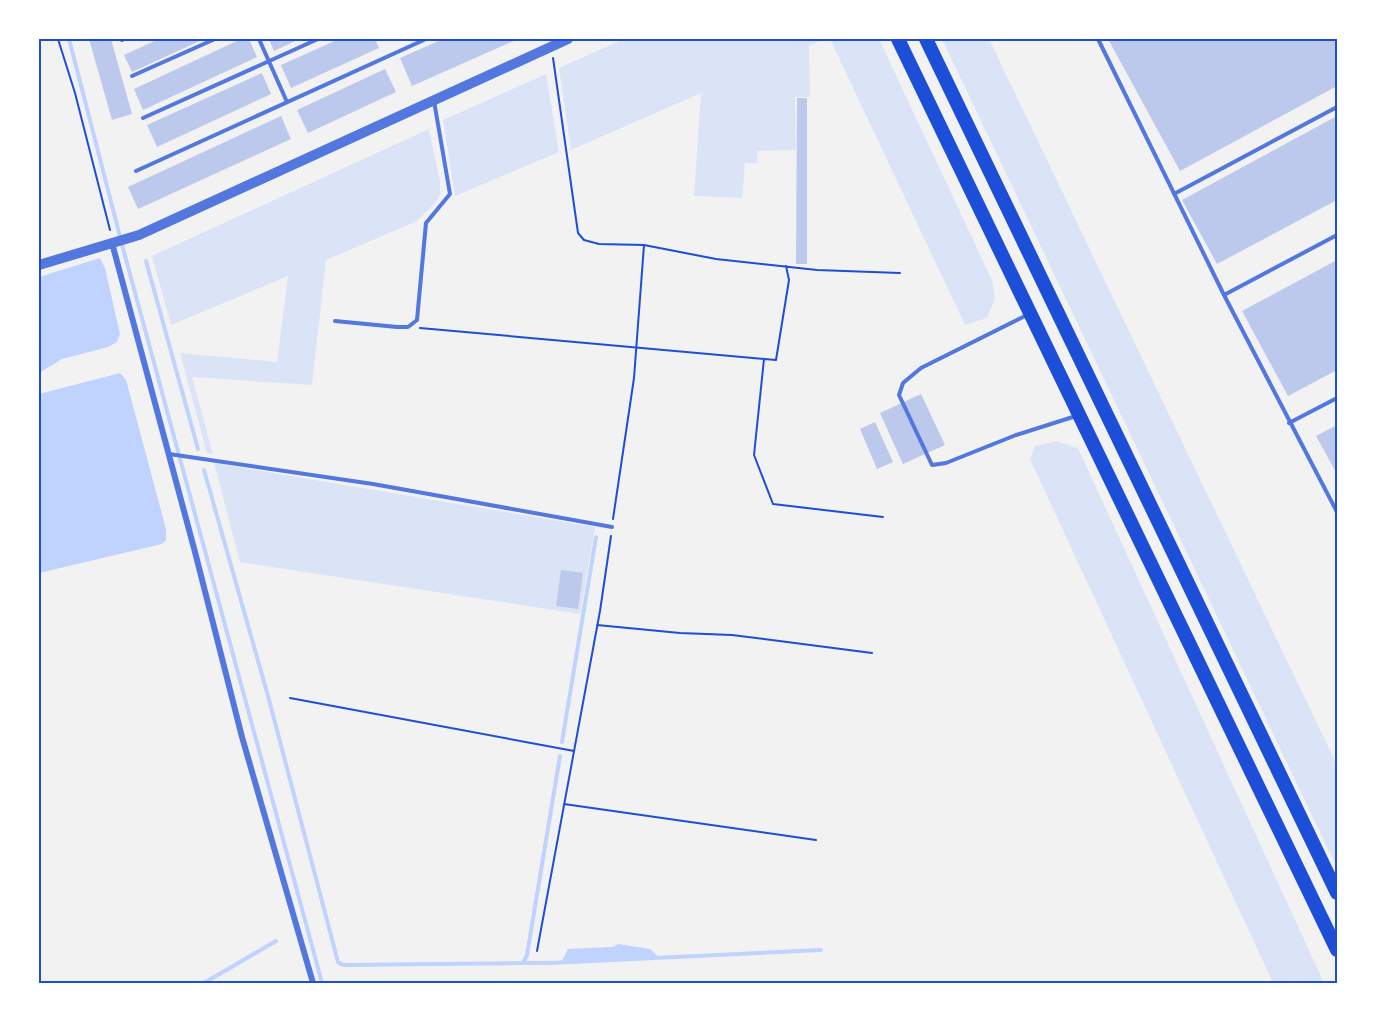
<svg xmlns="http://www.w3.org/2000/svg" width="1376" height="1022" font-family="Cabin,sans-serif">
<style>
.green{fill:#dbe4f7}
.water{fill:#bfd3fe}
.lines{fill:none;stroke-linecap:round;stroke-linejoin:round}
.stream{stroke:#bfd3fe;stroke-width:4}
.building{fill:#bdc9ec}
.path{stroke:#1d4ed8;stroke-width:2}
.service{stroke:#5277de;stroke-width:4}
.minor{stroke:#5277de;stroke-width:6}
.tertiary{stroke:#5277de;stroke-width:10}
.trunk{stroke:#1d4ed8;stroke-width:14}
.neatline{fill:none;stroke:#1d4ed8;stroke-width:2}
</style>
<rect width="100%" height="100%" fill="#f2f2f2"/>
<!-- green -->
<path class="green" d="M624,39h201l-16,7 1,51h-15l1,53 -39,1 1,12h-13l-3,35 -48,-2 7,-103 -130,57 -12,-82z
M830,39h49l113,241 3,19 -8,19 -22,7z
M942,39h47l348,726v103z
M546,74l13,78 -104,44 -12,-76z
M429,129l11,53v12l-4,8 -19,19 -91,39 -14,125 -120,-8 21,77 -6,-1 -27,-100 97,9 11,-86 -117,49 -19,-69z
M1056,441l22,7 246,535h-51l-243,-524 5,-13z
M214,463l381,64 -15,87 -340,-52z"/>
<!-- water -->
<path class="water" d="M100,258l5,10 15,66 -3,8 -9,5 -46,12 -23,14v-96z
M120,373l6,7 40,149v11l-4,4 -123,29v-179z
M618,944l32,5 9,8 -98,6 7,-14 45,-2z"/>
<g class="lines">
<!-- stream -->
<path class="stream" d="M69,39l55,213 198,731
M146,261l52,188
M204,470l64,226 70,266 5,3 180,-2 4,-8 33,-199
M562,742l34,-205
M523,963h27l271,-13
M204,983l72,-42"/>
</g>
<!-- building -->
<path class="building" d="M89,39h22l21,75 -20,6z
M159,39h45l-72,33 -8,-17z
M241,39h8l8,18 -114,53 -9,-21z
M269,39h31l-26,12z
M339,39h36l4,9 -88,40 -10,-23z
M443,39h75l-106,47 -12,-28z
M1108,39h229v47l-157,85z
M385,69l11,23 -88,41 -11,-23z
M262,73l9,21 -114,53 -10,-22z
M797,98h10v166h-11z
M281,116l10,23 -153,70 -10,-22z
M1337,116v84l-120,64 -35,-64z
M1337,260v110l-49,26 -46,-85z
M921,394l24,51 -42,19 -23,-51z
M875,422l18,40 -16,7 -17,-40z
M1337,425v49l-21,-38z
M561,570l22,3 -5,36 -22,-3z"/>
<g class="lines">
<!-- path -->
<path class="path" d="M58,39l17,54 35,137
M553,58l25,175 6,7 15,4 45,1 -10,133 -21,141
M644,245l72,14 101,11 83,3
M420,328l356,32 13,-80 -3,-14
M764,359l-10,96 19,49 110,13
M597,625l83,8 52,2 140,18
M290,698l284,53
M564,804l252,36
M537,951l63,-340 11,-75"/>
<!-- service -->
<path class="service" d="M259,39l28,63
M1098,39l126,256 113,217
M122,40l2,-1
M132,76l83,-37
M143,118l175,-79
M136,171l290,-132
M1174,194l163,-87
M1224,295l113,-60
M1029,314l-108,54 -18,15 -4,12 33,70 14,-2 70,-28 60,-19
M335,321l62,6h11l9,-7 9,-97 24,-29 -16,-93
M1289,423l48,-25
M169,454l204,30 239,43"/>
<!-- minor -->
<path class="minor" d="M112,243l83,309 47,185 71,246"/>
<!-- tertiary -->
<path class="tertiary" d="M39,265l100,-30 429,-196"/>
<!-- trunk -->
<path class="trunk" d="M898,39l439,911
M926,39l411,854"/>
</g>
<!-- border -->
<rect width="1376" height="1022" fill="none" stroke="#ffffff" stroke-width="81"/>
<rect x="40" y="40" width="1296" height="942" class="neatline"/>
</svg>
